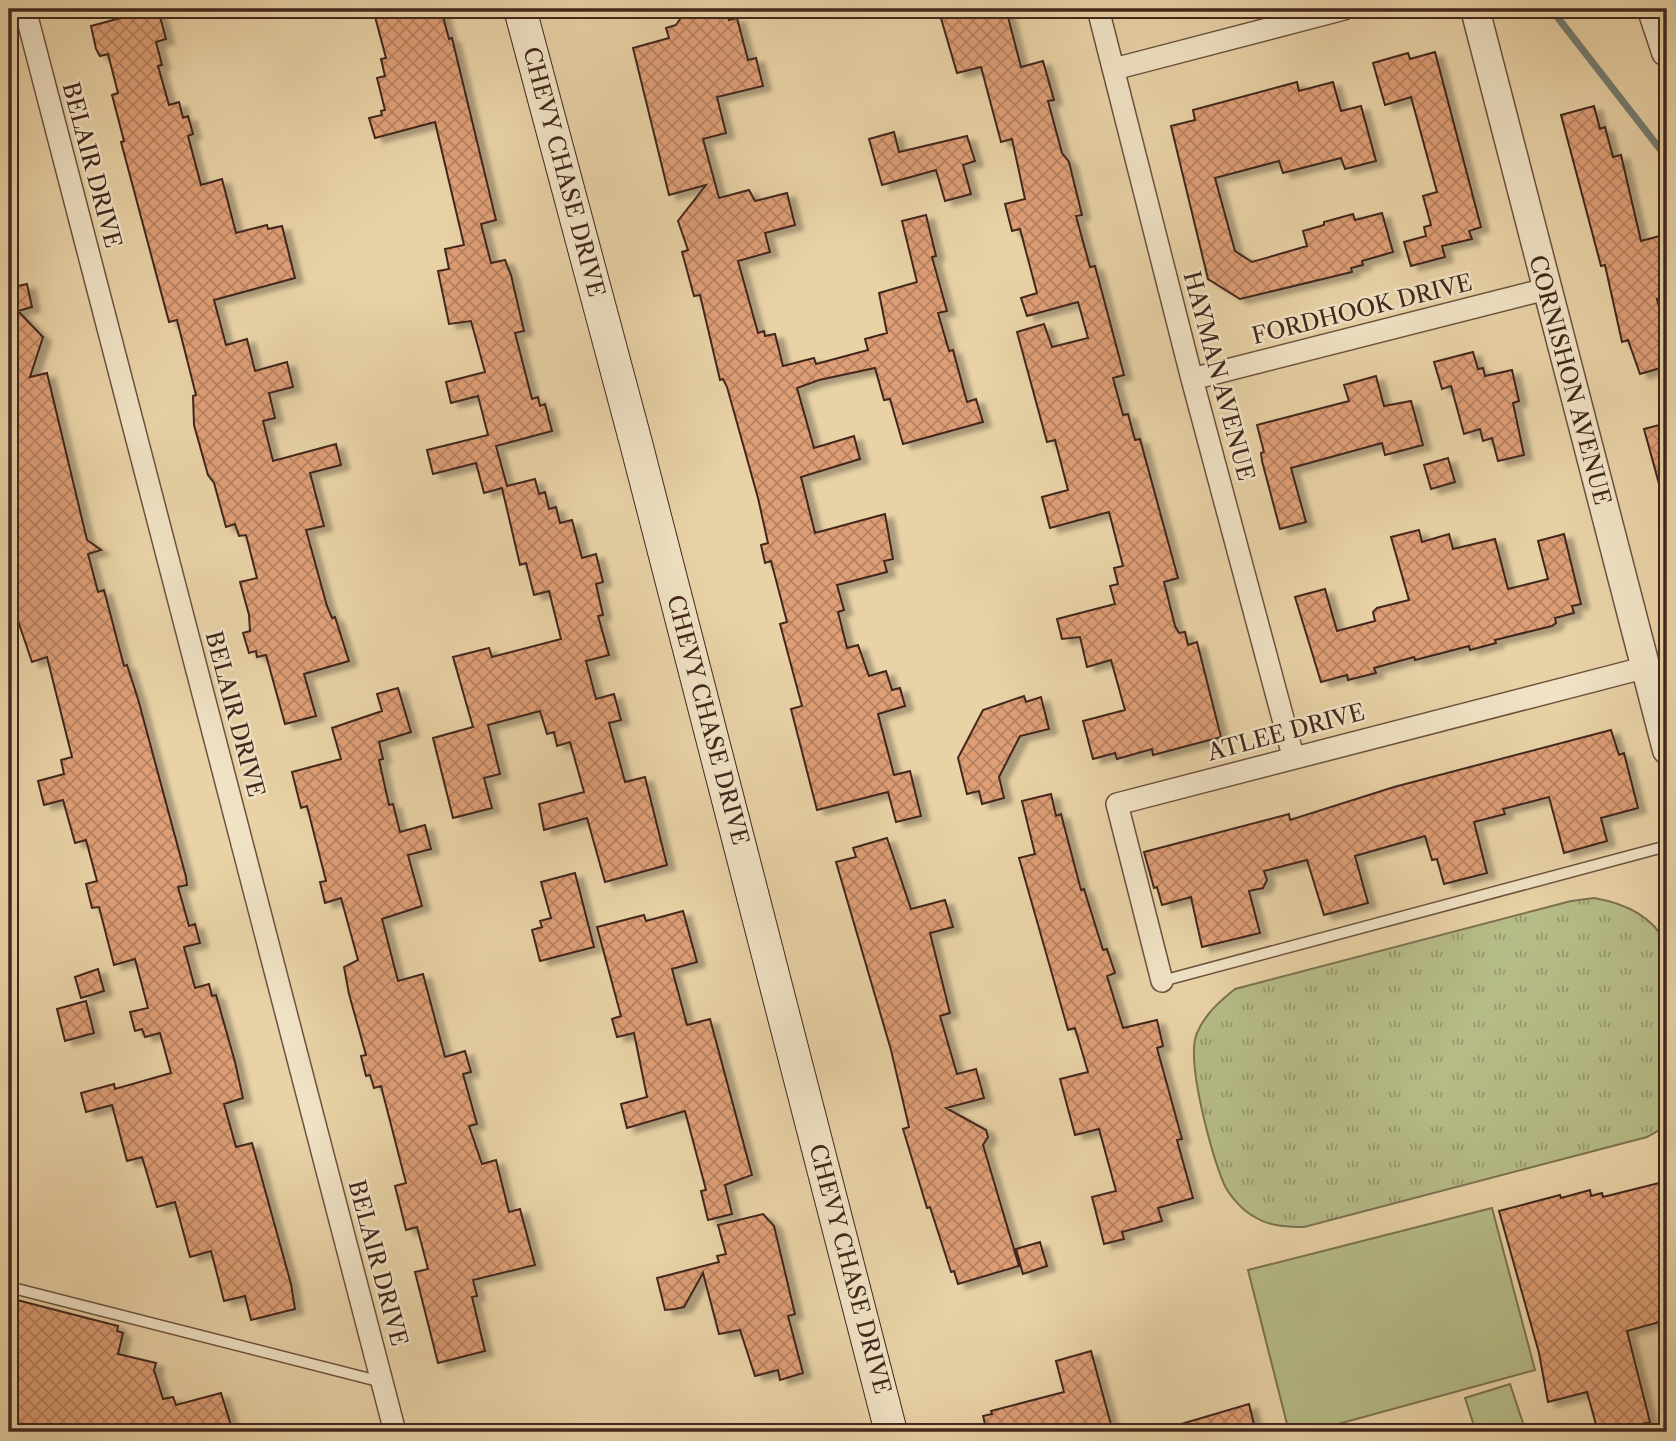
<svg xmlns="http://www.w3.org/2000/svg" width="1676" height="1441" font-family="'Libre Caslon Text',serif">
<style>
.grass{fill:url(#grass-tufts);stroke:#7c7252;stroke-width:2}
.garden{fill:#b6bc87;stroke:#7c7252;stroke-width:2}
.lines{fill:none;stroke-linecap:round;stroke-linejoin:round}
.stream{stroke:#757d72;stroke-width:7}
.building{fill:url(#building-cross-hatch);stroke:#42271d;stroke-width:2;filter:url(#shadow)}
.service-casing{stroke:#6c523f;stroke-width:13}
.minor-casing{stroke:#6c523f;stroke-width:24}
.tertiary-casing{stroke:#6c523f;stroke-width:31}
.secondary-casing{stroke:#42271d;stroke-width:34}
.service{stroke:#f0e2c5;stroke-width:10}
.minor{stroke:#f0e2c5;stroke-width:21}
.tertiary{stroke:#f0e2c5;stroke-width:28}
.secondary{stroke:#f0e2c5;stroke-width:32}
.labels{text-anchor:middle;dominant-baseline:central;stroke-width:5;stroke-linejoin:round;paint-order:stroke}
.street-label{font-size:23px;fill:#42271d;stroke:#f0e2c5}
</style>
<defs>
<pattern id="grass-tufts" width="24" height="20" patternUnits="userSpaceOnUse" patternTransform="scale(1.75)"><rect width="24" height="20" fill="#b6bc87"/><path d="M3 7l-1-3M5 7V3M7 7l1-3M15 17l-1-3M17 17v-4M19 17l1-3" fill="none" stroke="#96996e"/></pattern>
<pattern id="building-cross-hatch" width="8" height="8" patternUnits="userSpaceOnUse" patternTransform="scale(1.75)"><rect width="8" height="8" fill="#de9e76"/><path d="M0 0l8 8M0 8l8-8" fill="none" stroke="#b68160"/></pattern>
<filter id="shadow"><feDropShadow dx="8" dy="4.5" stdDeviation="2" flood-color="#0004"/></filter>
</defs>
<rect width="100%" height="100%" fill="#e8d2a6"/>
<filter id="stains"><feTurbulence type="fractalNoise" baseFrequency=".00286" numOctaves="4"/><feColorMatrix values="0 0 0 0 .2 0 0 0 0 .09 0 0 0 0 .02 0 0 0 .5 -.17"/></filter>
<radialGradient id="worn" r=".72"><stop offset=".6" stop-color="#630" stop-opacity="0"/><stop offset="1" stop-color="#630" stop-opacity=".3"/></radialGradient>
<!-- grass -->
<path class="grass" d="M1594,898c29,5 57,16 71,44 5,12 5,170 1,184l-19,11 -343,90c-18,0 -36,-1 -51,-11 -11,-6 -24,-21 -29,-32 -12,-29 -39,-124 -27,-151 8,-19 23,-32 38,-44l336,-88z"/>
<!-- garden -->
<path class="garden" d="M1492,1208l43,162 -226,62h-20l-41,-162z
M1510,1384l16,48h-50l-11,-34z"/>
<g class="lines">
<!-- stream -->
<path class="stream" d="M1551,9l116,149"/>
</g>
<!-- building -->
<path class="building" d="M126,9h32l8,30 -10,3 6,23 -4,1 11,39 10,-3 4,16 5,-2 5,18 -5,2 13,49 21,-6 14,54 31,-8 1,4 14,-3 13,52 -81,22 12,45 21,-6 8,32 32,-9 6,25 -24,6 6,25 -12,3 10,40 63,-17 5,21 -31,8 14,53 -18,4 21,76 5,12 3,-1 14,44 -45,13 12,42 -31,8 -19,-69 -9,2 -1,-6 -7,2 -6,-20 7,-2 -1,-16 -9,-33 17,-4 -11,-43 -7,1 -4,-12 -9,3 -12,-44 -6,-8 -14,-50 -1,-29 3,-1 -19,-75 -8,2 -48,-180 3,-1 -12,-46 6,-2 -10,-39 -8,2 -4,-7 -5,-23 37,-10z
M373,9h68l8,30 3,-1 44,182 -15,4 10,39 14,-3 6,15 13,56 -9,2 17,66 6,-2 2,9 5,-2 7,27 -56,15 11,40 28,-7 4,15 6,-2 4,17 7,-2 4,16 12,-3 10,38 14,-4 7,28 -7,2 7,31 -5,1 11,39 -23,6 10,38 18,-5 7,26 -12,3 16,59 20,-5 22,88 -62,17 -18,-64 -43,12 -5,-26 45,-12 -14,-50 -13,4 -3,-14 -7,2 -7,-23 -52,14 12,49 -16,4 8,30 -39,10 -20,-80 40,-11 -20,-70 36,-9 3,9 69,-18 -12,-48 -15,4 -8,-32 -6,2 -18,-77 -18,5 -8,-30 -43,11 -6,-24 61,-15 -10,-39 -27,7 -5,-21 39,-10 -14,-51 -22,3 -11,-53 11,-2 -4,-20 19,-4 -29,-123 -60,16 -6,-20 13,-3 -1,-4 4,-1 -8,-32 8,-2 -4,-17 5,-1z
M687,9h40l2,11 8,-2 11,42 8,-2 7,28 -46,11 9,36 -23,6 16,59 30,-8 6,11 32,-8 8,32 -30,8 5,19 -32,9 20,72 6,-2 1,5 10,-2 8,32 31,-8 2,6 52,-14 -3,-11 22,-6 -8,-40 38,-11 -15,-61 24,-6 10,41 -4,1 15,54 -9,2 11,38 4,-1 14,52 9,-3 7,23 -80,22 -13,-45 -6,1 -9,-32 -56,12 -22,8 17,60 40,-12 6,23 -59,18 14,56 70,-19 8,45 -9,2 3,11 -50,13 7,25 -6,2 9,36 11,-3 11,31 17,-5 6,19 8,-2 5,18 -27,8 16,61 16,-4 11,45 -25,6 -8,-30 -71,18 -26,-101 11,-3 -22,-82 7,-2 -16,-61 -6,2 -4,-18 7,-2 -10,-45 -31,-111 -4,-8 -3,1 -20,-85 -6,1 -12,-44 6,-2 -10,-29 28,-36 -37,10 -36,-147 36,-10 -3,-10 10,-3z
M963,9h43l15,58 22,-6 11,39 -6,1 14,52 7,9 13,53 -6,1 14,51 5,-1 29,109 -11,3 10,37 5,-1 7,26 5,-1 38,139 -14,4 11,44 4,7 6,-1 3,13 9,-3 24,95 -68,18 -1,-6 -35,10 -2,-6 -22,6 -10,-38 42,-11 -14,-50 -24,7 -7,-30 -18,2 -5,-20 58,-15 -5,-18 8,-2 -4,-16 9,-2 -14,-54 -59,16 -8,-31 26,-7 -13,-50 -8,2 -30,-110 27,-8 8,23 36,-9 -10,-36 -51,14 -6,-18 16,-5 -17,-64 -8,2 -7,-27 20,-5 -13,-60 -11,3 -20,-75 -24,6 -17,-58z
M1435,52l46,175 -12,4 3,8 -30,7 3,11 -34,9 -7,-24 22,-6 -2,-9 7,-2 -8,-29 14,-4 -26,-95 -26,8 -12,-42 35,-10 2,6z
M1297,82l2,9 34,-9 8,29 20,-5 15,55 -31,8 -4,-11 -58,15 -4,-12 -64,17 20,73 17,11 55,-16 -4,-15 21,-6v-3l29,-8 2,6 27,-7 11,39 -31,9 1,4 -12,3 1,4 -112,27 -32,-20 -37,-153 24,-6 -2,-10z
M1594,106l6,23 5,-2 8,30 8,-2 20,86 26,-7v42l-5,1 5,19 -10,3 10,39v28l-27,8 -12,-34 -6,2 -17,-77 -4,1 -40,-151z
M894,132l5,20 68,-16 8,25 -12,4 8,29 -26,7 -9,-31 -54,15 -13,-46z
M27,284l5,23 -14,4 25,26 -13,40 17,-4 40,167 14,10 -13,4 10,38 6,-2 20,76 3,-1 11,34 48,178 1,8 -9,2 11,39 6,-2 5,19 -16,4 11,41 14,-4 3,12 4,-1 19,67 8,36 -19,6 12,43 16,-4 39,141 4,25 -44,11 -6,-24 -21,5 -13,-50 -21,6 -15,-55 -18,5 -15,-50 -15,4 -15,-56 -26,7 -5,-19 33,-9 1,5 56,-16 -11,-40 -15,4 -3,-8 -7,2 -5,-19 18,-4 -13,-49 -21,6 -15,-58 -7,1 -6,-24 11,-3 -11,-41 -11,3 -12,-43 -19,5 -6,-24 26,-7 -3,-14 11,-3 -25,-100 -15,5 -18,-53 -5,2v-323z
M1473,352l5,17 5,-1 2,8 27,-6 7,31 -6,2 11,52 -26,6 -6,-23 -9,3 -3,-12 -16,5 -13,-48 -9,3 -8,-27z
M1376,376l8,30 27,-5 12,44 -38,10 -3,-12 -91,25 15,54 -26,7 -18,-68 -1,-8 3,-1 -7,-27 92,-24 -5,-16z
M1667,423v67l-6,1 -17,-62z
M1448,458l7,24 -24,7 -7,-24z
M1419,530l3,12 27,-8 4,15 42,-10 13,50 40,-10 -10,-38 26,-7 17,70 -9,2 2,7 -19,5 1,5 -4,3 -57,14 1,3 -26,7 -1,-4 -54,14 -1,-3 -40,11 2,5 -28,7 -1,-5 -26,7 -26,-85 30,-8 12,42 38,-10 -2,-9 4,-4 32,-8 -18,-63z
M398,688l13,44 -32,10 4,17 -4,1 10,45 4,-1 7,28 25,-7 6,24 -23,6 14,51 -40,13 16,62 25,-7 22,83 20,-6 6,21 -8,2 14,50 -8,2 13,38 14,-4 13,52 11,-3 15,56 -62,15 4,16 -5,1 13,54 -47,12 -23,-91 13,-3 -11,-42 -11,3 -11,-44 11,-3 -25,-97 -7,2 -4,-13 -4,1 -5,-20 5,-1 -17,-61 -5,-27 14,-7 -17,-62 -16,5 -5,-21 6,-1 -19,-75 -6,2 -9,-36 49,-13 -9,-31 50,-17 -5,-17z
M1024,696l2,6 15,-5 8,32 -29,7 -21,41 5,21 -22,6 -3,-13 -12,3 -9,-36 25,-48z
M1611,730l8,25 5,-2 14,55 -37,10 6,23 -43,12 -15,-56 -46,12 2,5 -31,8 13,51 -43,11 -7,-25 -5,1 -7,-24 -70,20 13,47 -44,12 -17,-55 -43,11 3,9 -4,8 -14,3 11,42 -58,14 -11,-50 -29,8 -5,-18 -3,1 -10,-36 145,-38 1,6 104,-33z
M1051,794l5,22 5,-2 20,76 3,-1 19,61 4,-1 8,24 -8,3 16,52 34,-8 6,26 -6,2 25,91 -5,1 16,58 -35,10 4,13 -40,11 2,7 -20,5 -12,-47 24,-6 -17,-62 -24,6 -15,-56 28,-7 -13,-44 -7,2 -49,-172 16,-4 -13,-53z
M887,838l24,71 34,-9 8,27 -23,6 20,80 -10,3 17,58 19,-5 8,29 -38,10 40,22 2,7 -5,8 36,121 -61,18 -4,-13 -3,1 -21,-65 -3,1 -24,-79 6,-2 -18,-77 -55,-188 20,-5 -3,-9z
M575,873l19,74 -54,14 -8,-31 10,-3 -2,-6 11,-3 -10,-36z
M683,911l14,51 -25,7 15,56 23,-6 42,156 -27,10 7,29 -24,6 -7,-29 5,-1 -21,-79 -58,17 -6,-24 26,-7 -13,-64 -17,4 -5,-18 9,-3 -24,-89 47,-12 2,6z
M98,969l6,22 -23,7 -6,-21z
M86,1001l8,32 -29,8 -8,-32z
M1667,1181v139l-40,11 23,91 -39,10h-13l-11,-40 -39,10 -9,-49 -40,-142 61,-16 1,3 29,-8 1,6 11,-3 1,4z
M763,1214l11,12 21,88 -7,2 15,57 -23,7 -2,-10 -23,6 -15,-46 -21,4 -16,-61 -19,34 -9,2 -10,1 -8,-32 62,-16 -2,-6 9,-2 -8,-29z
M1040,1242l7,24 -24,8 -7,-25z
M9,1298l109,28 -1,5 6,2 -5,21 38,9 -2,7 9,29 10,-2 3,8 45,-12 12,39h-149l-30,-7 -4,7 -41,-10z
M1091,1351l22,81h-126l-4,-16 9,-2 -1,-3 73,-19 -8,-31z
M1249,1404l7,28h-84l-1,-5z"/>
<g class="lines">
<!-- service casing -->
<g class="service-casing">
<path id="service" d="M1162,981l505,-135
M9,1287l373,95"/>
</g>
<!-- minor casing -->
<g class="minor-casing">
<path id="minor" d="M25,9l370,1423
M1098,9l94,370 101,377
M1648,9l15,45
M1114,69l230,-60
M1192,379l354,-90
M1162,981l-45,-177 530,-137"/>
</g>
<!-- tertiary casing -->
<g class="tertiary-casing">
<path id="tertiary" d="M1475,9l192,741"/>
</g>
<!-- secondary casing -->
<g class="secondary-casing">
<path id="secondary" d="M520,9l116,434 255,989"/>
</g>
<!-- service -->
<use href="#service" class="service"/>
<!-- minor -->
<use href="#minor" class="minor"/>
<!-- tertiary -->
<use href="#tertiary" class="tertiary"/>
<!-- secondary -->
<use href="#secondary" class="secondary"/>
</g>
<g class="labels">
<!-- street labels -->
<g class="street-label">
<text transform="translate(92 165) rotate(75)">BELAIR DRIVE</text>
<text transform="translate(564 172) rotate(75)">CHEVY CHASE DRIVE</text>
<text transform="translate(1362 309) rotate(-14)">FORDHOOK DRIVE</text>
<text transform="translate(1219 376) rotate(75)">HAYMAN AVENUE</text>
<text transform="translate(1570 380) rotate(75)">CORNISHON AVENUE</text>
<text transform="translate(235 714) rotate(75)">BELAIR DRIVE</text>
<text transform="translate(708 720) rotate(75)">CHEVY CHASE DRIVE</text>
<text transform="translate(1286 732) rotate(-15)">ATLEE DRIVE</text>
<text transform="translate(378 1263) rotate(75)">BELAIR DRIVE</text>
<text transform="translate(850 1269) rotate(75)">CHEVY CHASE DRIVE</text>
</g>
</g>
<!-- margin -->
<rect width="1676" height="1441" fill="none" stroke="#e8d2a6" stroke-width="35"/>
<rect x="10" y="10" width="1655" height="1420" fill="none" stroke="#42271d" stroke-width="3.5"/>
<rect x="18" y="18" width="1641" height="1406" fill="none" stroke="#42271d" stroke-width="2"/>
<rect width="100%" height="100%" filter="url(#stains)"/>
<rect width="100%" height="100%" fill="url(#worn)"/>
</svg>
